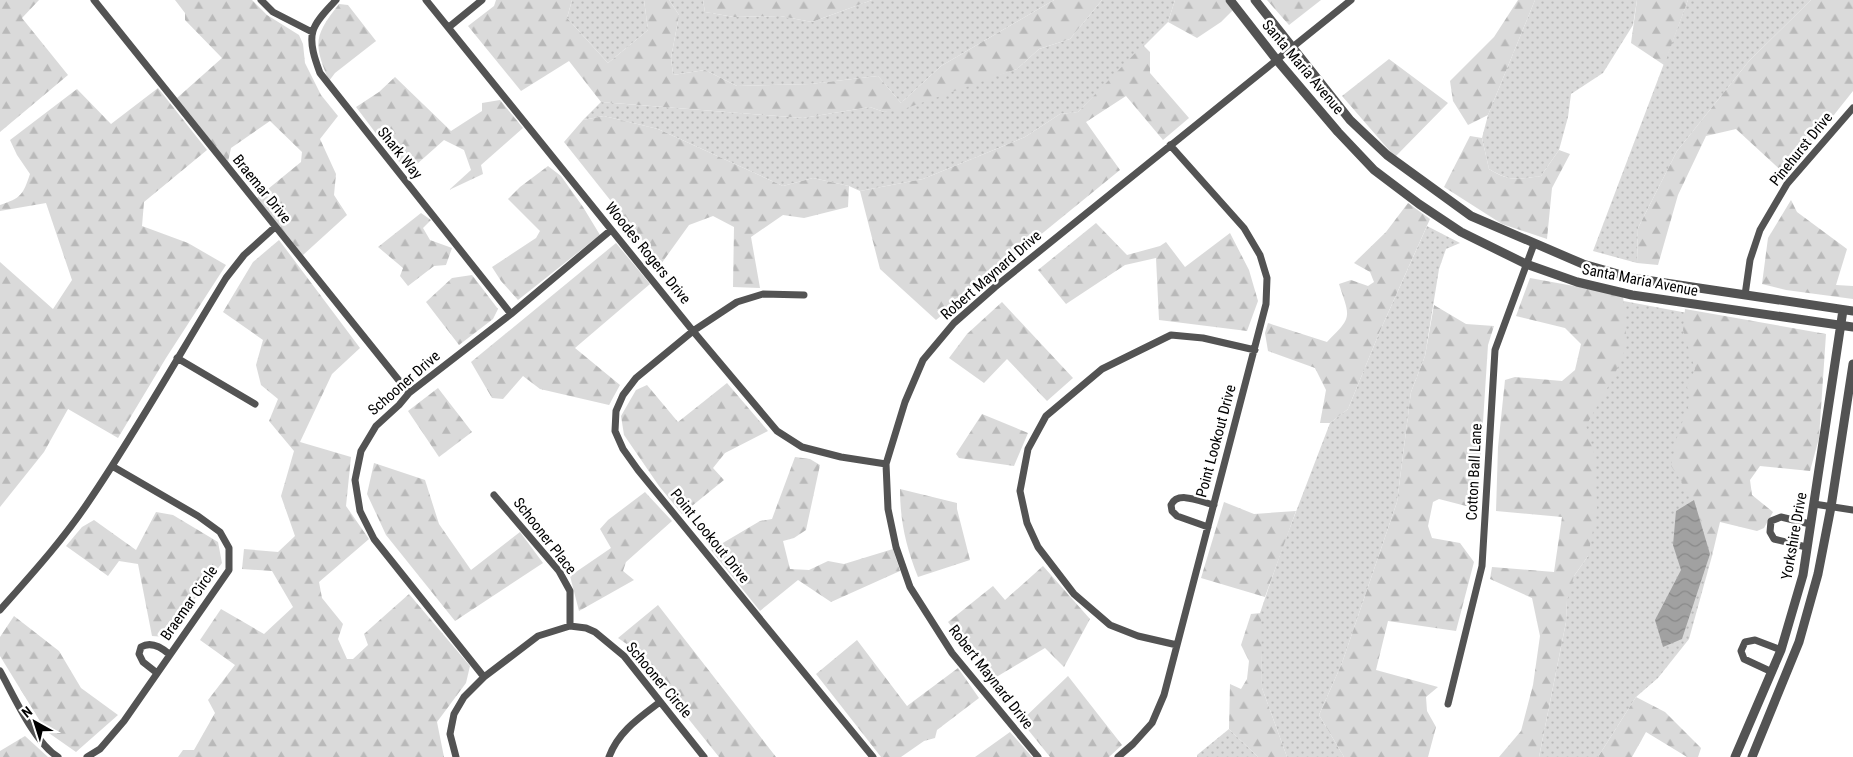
<svg xmlns="http://www.w3.org/2000/svg" width="1853" height="757" font-family="'Roboto Condensed',sans-serif">
<style>
.grass{fill:url(#grass-dots)}
.forest{fill:url(#forest-firs)}
.water{fill:url(#water-waves)}
.lines{fill:none;stroke-linecap:round;stroke-linejoin:round}
.minor{stroke:#535353;stroke-width:7}
.tertiary{stroke:#535353;stroke-width:9}
.labels{text-anchor:middle;dominant-baseline:central;stroke-width:5;stroke-linejoin:round;paint-order:stroke}
.street-label{font-size:15px;fill:#000;stroke:#fff}
</style>
<defs>
<pattern id="grass-dots" width="8" height="8" patternUnits="userSpaceOnUse" patternTransform="scale(1.25)"><rect width="8" height="8" fill="#dadada"/><path d="M2 2h.1M6 6h.1" fill="none" stroke="#b9b9b9" stroke-width="1.8" stroke-linecap="round"/></pattern>
<pattern id="forest-firs" width="22" height="20" patternUnits="userSpaceOnUse" patternTransform="scale(1.25)"><rect width="22" height="20" fill="#dadada"/><path d="M5 1l3.5 6h-7zM16 11l3.5 6h-7z" fill="#b9b9b9"/></pattern>
<pattern id="water-waves" width="16" height="10" patternUnits="userSpaceOnUse" patternTransform="scale(1.25)"><rect width="16" height="10" fill="#a1a1a1"/><path d="M0 5q4-4 8 0t8 0" fill="none" stroke="#898989"/></pattern>
</defs>
<rect width="100%" height="100%" fill="#fff"/>
<!-- grass -->
<path class="grass" d="M572,0h72l4,30 -40,33 -41,-45z
M669,0h34l2,12 29,5 46,-1 32,6 60,-22h182l-113,66 -40,37 -23,-27 -68,8 -73,2 -32,-16 -32,5 -2,-17 8,-43z
M1102,0h73l-7,22 -90,90 -18,2 -35,23 -102,42 -63,12 -11,-5 -36,-8 -30,8 -125,-57 -54,-13 -21,4 18,-18 202,16 67,-11 14,5 133,-43 22,-20 31,-10z
M1535,0h102l-4,25 -30,48 -32,21 -3,23 -9,33 -18,26c-24,3 -31,6 -52,-7l-7,-31 6,-23z
M1688,0h123l-62,61 -72,90 -39,77 -1,35 -44,-12z
M1427,226l33,17 -14,6 -7,20 -14,87 -14,36 -14,110 -55,161 -23,52 25,42h-57l-25,-69 -2,-75 24,-70 46,-120 18,-14 32,-78z
M1613,299l85,16 14,241 -23,83 -31,39 -22,19 -38,60h-59l27,-135 1,-27 7,-19 14,-20 -5,-140z
M1229,729l29,28h-61v-2z"/>
<!-- forest -->
<path class="forest" d="M0,0h39l-17,18 46,57 -68,57z
M175,0h77l15,15 32,20 4,9 2,19 16,32 17,21 -18,23 16,35 -2,21 13,20 -44,40 -46,-57 44,-36 1,-10 -32,-31 -39,27 -3,14 -51,-64 45,-40 -37,-38v-7z
M496,0h76l-5,18 41,45 40,-33 -4,-30h25l10,15 -8,43 2,17 32,-5 32,16 73,-2 68,-8 23,27 40,-37 113,-66h48l-32,39 -31,10 -22,20 -113,40 -20,3 -14,-5 -67,11 -202,-16 -32,-41 -48,30 -53,-65 26,-20z
M703,0h169l-60,22 -32,-6 -46,1 -29,-5z
M1175,0h50l8,10 -12,12 -24,16 -29,-16z
M1267,0h54l-32,25z
M1518,0h17l-47,115 -20,10 -15,-24 -3,-20 44,-44z
M1637,0h51l-24,65 -33,-22z
M1811,0h42v91l-67,84 -50,-46 -30,7 -28,59 -20,70 -21,-2 1,-35 39,-77 72,-90z
M339,4l9,1 28,36 -41,32 -6,8c-16,-38 -15,-45 10,-77z
M1143,45l7,7v21l39,45 -26,22 -37,-44 -40,26 34,48 -184,150 -56,-51 -20,-78 63,-12 102,-42 35,-23 18,-2z
M1389,59l59,44 -53,54 -53,-61z
M395,77l56,54 31,-20v-8l18,-3 23,28 -42,37 2,9 -34,16 22,-20 -7,-20 -20,-10 -36,32 -21,-24 -31,-41 23,-15z
M158,88l49,62 -63,52 -2,24 46,17 38,22 -60,93 -48,80 -50,-29 -24,43 -44,55v-245l53,47 19,-29 -26,-77 -46,8v-6c21,-7 23,-10 30,-31l-13,-19 -7,-15 67,-51 34,35z
M604,116l54,13 125,57 30,-8 36,8 -1,21 -44,11 -21,-3 -32,22 9,51 -27,-1 1,-60 -21,-11 -24,9 -28,39 -97,-122 19,-22z
M1470,136l12,2 7,31c20,13 29,10 52,7l18,-26 11,4 -18,34 -5,51 -45,-15 -58,-37z
M548,166l13,10 22,31 17,28 -82,65 -17,-19 -9,-14 44,-29 4,-7 -32,-32 12,-12z
M1791,200l6,12 50,37 -11,36 17,1v13l-67,-9 -24,-6 6,-46z
M1408,203l22,16 -50,112 -32,78 -18,14h-10l6,-33 -11,-22 -47,-17 -3,-18 3,-10 59,19c26,-26 23,-24 12,-58l12,-4 17,6 6,-4 -4,-10 -16,-9 32,-31z
M421,213l10,7 -8,8 7,12 22,8 -6,17 -12,1 -26,20 -8,-10 3,-8 -25,-21z
M1096,223l31,32 33,-9 6,-4 19,25 45,-34 19,37 9,31 -11,30 -88,-11 -3,-62 -31,7 -59,39 -28,-34z
M279,240l81,108 -28,26 -32,68 51,15 -5,49 23,33 -50,43 3,16 21,26 -5,15 9,20h6l15,-14 -4,-11 45,-40 61,72 -4,17 -29,39 7,35h-266l5,-7h11l21,-37 -7,-13 27,-35 -35,-25 21,-31 43,25 29,-27 -21,-36 -30,-2 2,-20 34,3 17,-16 -14,-40 13,-45 -25,-30 9,-22 -17,-14 -5,-20 7,-25 -40,-28 30,-50z
M616,243l34,41 -75,64 45,37 -11,20 -69,-16 -17,-13 -20,23 -11,-1 -21,-36z
M472,275l26,34 -5,10 -34,26 -33,-43 26,-24z
M1530,278l93,17 4,50 -13,31 -28,50 8,27 3,56 -9,47 -14,20 -7,25 -1,21 -27,135h-40l22,-26 12,-46 7,-49 -8,-38 -42,-19 2,-12 62,5 8,-55 -66,-6 2,-64 7,-67 10,-3 47,4 13,-11 6,-26 -16,-16 -49,-12z
M1002,302l71,76 -26,23 -40,-42 -23,24 -35,-25 18,-24z
M1434,305l32,19 28,2 -6,19 -10,154 -12,7 -27,-7 -6,3 -5,24 4,12 28,5 14,19 -18,69 -68,-10 -12,49 62,17 -12,10 1,14 9,16 -8,30h-84l-25,-42 23,-52 55,-161 14,-110 14,-36z
M1685,309l141,25 -7,104 -9,33 -50,-5 -10,14 2,15 21,17 -9,16 -7,3 -37,-9 -8,34 -18,-56 -23,-34 7,-33 13,-33 -4,-13 8,-18 -12,-39z
M727,383l41,48 -43,22 -12,15 11,12 -42,34 -23,-28 -35,-51 -3,-19 15,-26 11,-5 31,37z
M438,388l34,44 -33,25 -31,-46z
M982,414l46,19 -14,33 -55,-8 -3,-4z
M795,457l15,2 10,6 -14,65 -12,8 -11,3 7,28 19,1 19,-9 16,3 49,-15 7,22 -69,31 -33,-22 -38,31 -49,-61 49,-29 12,-2z
M374,463l51,17 14,44 32,46 49,-38 23,31 -88,58 -69,-86 -19,-41z
M900,489l57,14v6l13,51 -52,17c-12,-30 -18,-56 -18,-88z
M645,492l27,29 -46,41 -3,9 11,9 -55,31 -9,-35 41,-28 -11,-19 8,-9z
M1224,502l30,12 42,-3 -31,86 -64,-19z
M156,512l17,3 45,27 4,21 -56,74 -14,-1 -14,-72 -19,-3 -11,15 -42,-30 16,-19 12,-7 42,30z
M1043,566l47,53 -26,48 -19,-19 -52,31 -45,-57 45,-36 12,14z
M658,605l118,152h-57l-88,-110 -13,-9z
M1261,613l1,75 25,69h-29l-29,-28 1,-45 11,5 6,-10 2,-18 -8,-16 10,-31z
M14,616l45,35 22,37 37,27 -42,37 -30,-21 -46,-75v-19z
M857,640l50,66 51,-38 21,30 -42,32 -2,8 -11,3 -23,16h-20l-65,-83z
M1068,676l54,69 -13,12h-59l-29,-36z
M1636,697l29,15 36,36 -3,9h-11l-41,-25 -14,25h-34z
M1010,732l22,25h-57z
M25,736l23,21h-48v-6z"/>
<!-- water -->
<path class="water" d="M1694,500l16,54 -28,85 -19,8 -8,-27 26,-50 -8,-25 3,-34z"/>
<g class="lines">
<!-- minor -->
<path class="minor" d="M94,0l315,393
M261,0l12,12 39,20
M336,0c-8,9 -20,20 -23,31 -4,13 3,31 7,42l191,241
M426,0l267,331 84,100 25,16 39,10 45,7
M449,27l33,-27
M804,295l-41,-1 -26,8 -44,29 -57,47 -13,17 -7,16 -1,20 8,18 15,21 235,287
M1745,295l5,-35 10,-30 27,-46 66,-76
M177,358l78,46
M494,495l65,76 11,20v35
M1814,504l39,6
M1208,527l-31,-11 -5,-5 -1,-6c7,-15 30,-3 43,0
M1806,547l-32,-8 -4,-7 1,-11 10,-4 29,7
M0,610c31,-35 63,-70 89,-109 49,-72 91,-148 137,-223l18,-23 31,-28
M1177,645l-39,-9 -28,-11 -36,-31 -36,-47 -11,-24 -7,-32 8,-42 18,-33 56,-47 69,-34 32,3 52,12
M0,671c14,25 34,71 58,86
M1772,672l-28,-13 -3,-8 4,-9 10,-2 26,10
M157,673l-14,-11 -4,-8 2,-7c10,-6 20,0 28,7
M484,677l-110,-138 -14,-28 -5,-31 6,-29 15,-25 23,-21 10,-12 102,-79 100,-84
M1448,704l34,-138 13,-216 39,-106
M87,757l13,-8 24,-28 105,-151v-22l-9,-16 -22,-16 -86,-50
M456,757l-6,-23 4,-20 10,-17 20,-20 54,-41 32,-10 16,2 9,4 29,24 80,101
M609,757c9,-25 30,-39 51,-55
M1038,757l-86,-104 -42,-66 -14,-40 -8,-38 -2,-45 19,-62 18,-42 31,-37 41,-36 356,-287
M1118,757l15,-13 19,-21 12,-28 102,-391 1,-26 -7,-23 -16,-27 -74,-83"/>
<!-- tertiary -->
<path class="tertiary" d="M1230,0l46,59 62,73 36,38 45,34 42,28 65,32 51,18 55,13 221,32
M1255,0l95,120 37,35 84,61 112,48 49,14 221,33
M1735,757l46,-107 22,-75 40,-265
M1752,757l47,-115 19,-68 13,-67 22,-143"/>
</g>
<g class="labels">
<!-- street labels -->
<g class="street-label">
<text transform="translate(1303 67) rotate(50)">Santa Maria Avenue</text>
<text transform="translate(1801 149) rotate(-51)">Pinehurst Drive</text>
<text transform="translate(400 153) rotate(51)">Shark Way</text>
<text transform="translate(262 189) rotate(51)">Braemar Drive</text>
<text transform="translate(648 253) rotate(51)">Woodes Rogers Drive</text>
<text transform="translate(991 275) rotate(-41)">Robert Maynard Drive</text>
<text transform="translate(1640 280) rotate(11)">Santa Maria Avenue</text>
<text transform="translate(404 383) rotate(-41)">Schooner Drive</text>
<text transform="translate(1216 441) rotate(-75)">Point Lookout Drive</text>
<text transform="translate(1474 472) rotate(-87)">Cotton Ball Lane</text>
<text transform="translate(545 536) rotate(52)">Schooner Place</text>
<text transform="translate(710 536) rotate(51)">Point Lookout Drive</text>
<text transform="translate(1794 536) rotate(-80)">Yorkshire Drive</text>
<text transform="translate(189 603) rotate(-55)">Braemar Circle</text>
<text transform="translate(991 677) rotate(52)">Robert Maynard Drive</text>
<text transform="translate(659 680) rotate(50)">Schooner Circle</text>
</g>
</g>
<!-- north arrow -->
<g transform="translate(35 722) rotate(321)" stroke="#ffffff" stroke-width="4" paint-order="stroke">
<path d="M0-4L9 19L0 12L-9 19Z" fill="#000000"/>
<text y="-8" font-size="14" font-weight="bold" text-anchor="middle" fill="#000000">N</text>
</g>
</svg>
